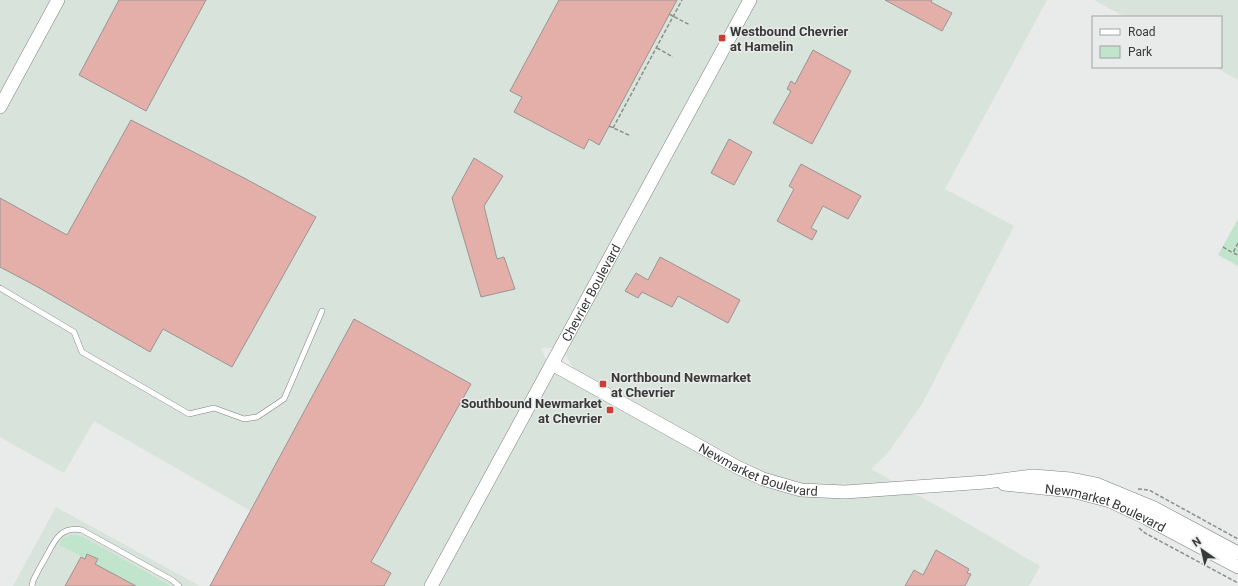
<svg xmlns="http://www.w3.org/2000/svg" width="1238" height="586" font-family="Roboto,sans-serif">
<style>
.built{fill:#d8e3db;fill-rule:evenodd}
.green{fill:#c1e4cc}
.building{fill:#e3afa8;stroke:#999594}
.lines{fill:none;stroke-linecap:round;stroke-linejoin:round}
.service-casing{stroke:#7f8280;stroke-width:6}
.tertiary-casing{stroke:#7f8280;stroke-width:14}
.path{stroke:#8c8e8c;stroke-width:1.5;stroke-dasharray:4 2;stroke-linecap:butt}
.service{stroke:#fff;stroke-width:5}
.tertiary{stroke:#fff;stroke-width:13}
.poi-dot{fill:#cb3d37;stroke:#e8ebe9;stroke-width:1.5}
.labels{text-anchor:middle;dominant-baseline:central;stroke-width:3;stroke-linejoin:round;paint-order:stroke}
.poi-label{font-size:13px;font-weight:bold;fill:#383938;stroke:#e8ebe9;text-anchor:start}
.street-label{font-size:13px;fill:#383938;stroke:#e8ebe9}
</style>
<rect width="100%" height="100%" fill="#e8ebe9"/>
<!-- built -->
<path class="built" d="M0,0h1047l-102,189 69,37 -92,178 -35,50 -16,15 84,47 85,50 -11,20h-819l41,-75 -157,-90 -30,52 -64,-36zM541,348h20l12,19 -23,2z
M1094,0h144v80l-23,-13h6v-50h-96z
M56,507l144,79h-187z"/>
<!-- green -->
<path class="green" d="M1238,219v47l-20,-11z
M71,535h5l7,2 88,49h-35l-78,-42 5,-6z"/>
<!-- building -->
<path class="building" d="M119,0h87l-60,111 -67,-36z
M559,0h118l-78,145 -10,-6 -5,10 -70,-37 8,-15 -12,-6z
M885,0h47l-1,2 21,11 -10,18z
M813,50l38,21 -39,73 -39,-21 18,-32 -4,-2 4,-8 4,3z
M131,120l115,59 70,38 -84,150 -69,-38 -13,23 -114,-66 -36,-19v-69l67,37z
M729,139l23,13 -18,33 -23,-12z
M474,158l29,18 -19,30 13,53 7,-2 11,32 -34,8 -29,-99z
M801,164l60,32 -13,23 -25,-13 -12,22 6,3 -5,9 -35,-19 17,-32 -5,-3z
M660,257l80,43 -12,23 -50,-27 -6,11 -30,-15 -4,6 -13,-7 11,-18 12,7z
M354,319l117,65 -100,178 20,11 -7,13h-174z
M936,550l33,19 -2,4 4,1 -6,12h-60l9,-16 9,5z
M87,554l11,5 -3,5 41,22h-71l16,-29 4,2z"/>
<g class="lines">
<!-- service casing -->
<g class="service-casing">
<path id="service" d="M0,288l74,44 8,20 107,62 25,-6 30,11 13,-2 27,-18 38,-88
M32,586l1,-5c4,-9 9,-17 14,-26 8,-16 15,-29 35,-25l90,50 7,6"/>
</g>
<!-- tertiary casing -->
<g class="tertiary-casing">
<g id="tertiary">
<path d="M0,107l58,-107"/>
<path id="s1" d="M552,364l185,103 26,12 38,11 44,2 141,-10 47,-6 38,3 25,5 58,24 84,45"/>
<path id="s2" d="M1004,484l68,7 38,10 36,17 92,49"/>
<path id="s3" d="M431,586l319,-586"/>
</g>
</g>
<!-- path -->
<path class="path" d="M669,14l21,11
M657,48l16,9
M609,126l22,10
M613,128l69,-128
M1238,243l-5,10 5,2
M1223,247l10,6
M1138,489l11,1 89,49
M1139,528l6,5 93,50"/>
<!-- service -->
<use href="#service" class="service"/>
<!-- tertiary -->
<use href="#tertiary" class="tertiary"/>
</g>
<!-- markers -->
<g class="poi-dot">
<rect x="718" y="34" width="8" height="8" rx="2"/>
<rect x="599" y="380" width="8" height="8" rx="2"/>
<rect x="606" y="406" width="8" height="8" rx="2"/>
</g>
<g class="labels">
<!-- poi labels -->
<g class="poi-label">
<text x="730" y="31">Westbound Chevrier<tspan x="730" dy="15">at Hamelin</tspan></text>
<text x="611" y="377">Northbound Newmarket<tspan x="611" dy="15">at Chevrier</tspan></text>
<text x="602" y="403" text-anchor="end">Southbound Newmarket<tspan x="602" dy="15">at Chevrier</tspan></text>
</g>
<!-- street labels -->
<g class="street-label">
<text stroke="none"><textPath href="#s3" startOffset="334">Chevrier Boulevard</textPath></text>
<text stroke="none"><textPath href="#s1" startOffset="233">Newmarket Boulevard</textPath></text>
<text stroke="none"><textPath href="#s2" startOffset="105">Newmarket Boulevard</textPath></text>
</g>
</g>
<!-- legend -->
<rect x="1092" y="16" width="130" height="52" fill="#e8ebe9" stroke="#a2a4a2"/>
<rect x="1100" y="29" width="20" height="6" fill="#ffffff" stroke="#a2a4a2"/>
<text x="1128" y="36" font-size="12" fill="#383938">Road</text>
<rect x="1100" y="46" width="20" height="12" fill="#c1e4cc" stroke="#a2a4a2"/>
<text x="1128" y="56" font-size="12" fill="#383938">Park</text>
<!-- north arrow -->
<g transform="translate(1202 550) rotate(326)" stroke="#e8ebe9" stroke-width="3" paint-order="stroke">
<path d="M0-3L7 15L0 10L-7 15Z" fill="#383938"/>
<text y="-6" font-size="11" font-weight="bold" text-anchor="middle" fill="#383938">N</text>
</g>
</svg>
